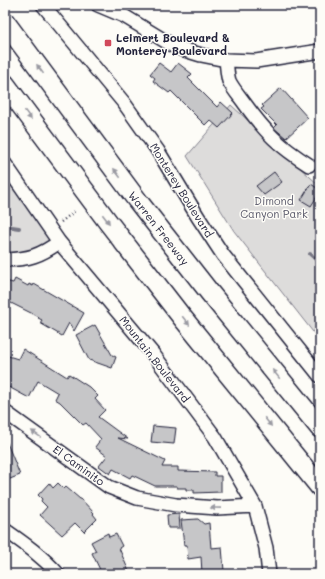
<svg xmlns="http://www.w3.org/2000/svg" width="325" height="579" font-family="Mali,sans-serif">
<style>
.green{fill:#dddcdb;stroke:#807f8b}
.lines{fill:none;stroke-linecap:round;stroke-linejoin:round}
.stream{stroke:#787885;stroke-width:4}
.building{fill:#c6c6c8;stroke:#22223b}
.minor-casing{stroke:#22223b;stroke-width:16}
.highway-casing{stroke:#22223b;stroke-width:22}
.path{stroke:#22223b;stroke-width:2.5;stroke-dasharray:1 3;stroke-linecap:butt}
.minor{stroke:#fdfcf7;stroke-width:13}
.highway{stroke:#fdfcf7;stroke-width:19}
.oneway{fill:#9a9aa2}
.poi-dot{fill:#d1495b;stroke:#fdfcf7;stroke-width:1.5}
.labels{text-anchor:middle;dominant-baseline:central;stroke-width:3;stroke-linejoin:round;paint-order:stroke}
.poi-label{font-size:11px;font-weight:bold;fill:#22223b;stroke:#fdfcf7;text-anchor:start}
.street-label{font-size:11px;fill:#22223b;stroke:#fdfcf7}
.park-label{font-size:11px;fill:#5a5a6b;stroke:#fdfcf7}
</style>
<rect width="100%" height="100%" fill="#fdfcf7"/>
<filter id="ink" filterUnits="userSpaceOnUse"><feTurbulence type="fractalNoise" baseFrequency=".025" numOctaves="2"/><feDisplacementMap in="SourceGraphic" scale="8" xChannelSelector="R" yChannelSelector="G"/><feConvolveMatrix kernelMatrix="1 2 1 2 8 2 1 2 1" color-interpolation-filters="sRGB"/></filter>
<g filter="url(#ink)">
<!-- green -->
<path class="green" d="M231,105l89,81v155l-86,-110 -47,-75z
M5,177l49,69 -49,15z"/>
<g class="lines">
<!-- stream -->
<path class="stream" d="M5,226l14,2
M310,254l10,9"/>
</g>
<!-- building -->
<path class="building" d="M159,63l12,9 7,-9 14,11 -4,4 29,29 4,-5 12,11 -14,15 -9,-8 -5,5 -34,-34 -2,2 -16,-12 2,-3 -5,-4z
M281,88l27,30 -22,20 -12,-10 3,-3 -16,-16 3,-2 -2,-2z
M274,172l8,10 -18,13 -8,-9z
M311,184l9,6v2l-9,14 -10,-6z
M15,279l13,7 1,-2 4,2 1,-2 50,29 -10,18 -5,-8 -7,13 -22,-13 2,-3 -4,-2 1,-1 -34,-17v-19l8,2z
M95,325l17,30 4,2 -4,11 -23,-8 -13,-25z
M23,349l44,28 2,-3 20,13 9,9 -3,3 10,11 -7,7 30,22 -10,-1 47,23 -3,6h16v4l37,1v4h6v16l-27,1v-3h-8v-2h-9v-2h-22l-23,-11 -2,3 -17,-9 -3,5 -11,-8 8,-10 -12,-9 6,-8 -15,-16 -3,2 -23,-23 -5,-3 3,-6 -20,-12 -9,17 -24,-13v-30l13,4z
M153,426l23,2 -2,16 -23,-2z
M5,438l15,37 -15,6z
M49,483l4,5 5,-5 6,6 2,-2 14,12h1l13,14 -1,1 4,5 -13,13 -9,-9 -13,12 -22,-20 7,-8 -6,-6 1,-2 -4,-4z
M179,514l1,14h-12l-1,-13z
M198,519l6,5 5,-1 2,25 11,-1 2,24 -22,2 -1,-16 -13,2 -1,-14h-3l-3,-25z
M108,533l1,4 7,-3 6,12 -3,2 11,26h-28l-10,-21 4,-2 -5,-9z"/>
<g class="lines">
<!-- minor casing -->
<g class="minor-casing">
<path id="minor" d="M43,5l81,98 34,48 40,66 25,38 97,121
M98,5l26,11 51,31 26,8 25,5 30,1 64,-10
M226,60c1,7 1,14 3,21 4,8 11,16 16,23 21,29 34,42 64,61
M5,164l54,78 94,112 62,83 40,69 11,42 3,26
M5,260c24,-1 35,-4 54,-18
M5,412l104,75 28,11 39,7 41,3 38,-2
M5,530c20,14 37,26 53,44"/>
</g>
<!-- highway casing -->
<g class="highway-casing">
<path id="highway" d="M5,22l132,178 73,93 110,135
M5,84l103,138 73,94 139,171"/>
</g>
<!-- path -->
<path class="path" d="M61,222l15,-12"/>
<!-- minor -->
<use href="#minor" class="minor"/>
<!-- highway -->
<use href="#highway" class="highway"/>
</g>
<!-- one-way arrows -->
<defs><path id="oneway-solid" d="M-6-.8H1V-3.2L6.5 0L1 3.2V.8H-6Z"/></defs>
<g class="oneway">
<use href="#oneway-solid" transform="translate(40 69) rotate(-126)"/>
<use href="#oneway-solid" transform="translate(28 115) rotate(54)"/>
<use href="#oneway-solid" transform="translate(117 173) rotate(-127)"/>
<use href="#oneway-solid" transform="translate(106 219) rotate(53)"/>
<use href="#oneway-solid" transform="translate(186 321) rotate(51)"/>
<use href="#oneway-solid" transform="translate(276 374) rotate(-129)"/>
<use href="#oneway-solid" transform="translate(268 422) rotate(51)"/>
<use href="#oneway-solid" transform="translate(36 434) rotate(-145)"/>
<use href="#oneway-solid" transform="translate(216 508) rotate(-179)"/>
</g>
</g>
<!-- markers -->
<rect class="poi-dot" x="104" y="39" width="8" height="8" rx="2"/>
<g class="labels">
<!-- poi labels -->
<g class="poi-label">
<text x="116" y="37">Leimert Boulevard &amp;<tspan x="116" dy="13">Monterey Boulevard</tspan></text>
</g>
<!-- street labels -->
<g class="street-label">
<text transform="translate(182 190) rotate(58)">Monterey Boulevard</text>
<text transform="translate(159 228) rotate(52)">Warren Freeway</text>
<text transform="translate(155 359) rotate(52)">Mountain Boulevard</text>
<text transform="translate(79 465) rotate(36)">El Caminito</text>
</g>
<!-- park labels -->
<g class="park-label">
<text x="274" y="200">Dimond<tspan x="274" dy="13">Canyon Park</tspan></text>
</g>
</g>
<!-- margin -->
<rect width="325" height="579" fill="none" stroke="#fdfcf7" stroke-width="20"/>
<rect x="10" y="10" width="305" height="559" fill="none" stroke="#22223b" stroke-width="1.5" filter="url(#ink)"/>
</svg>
